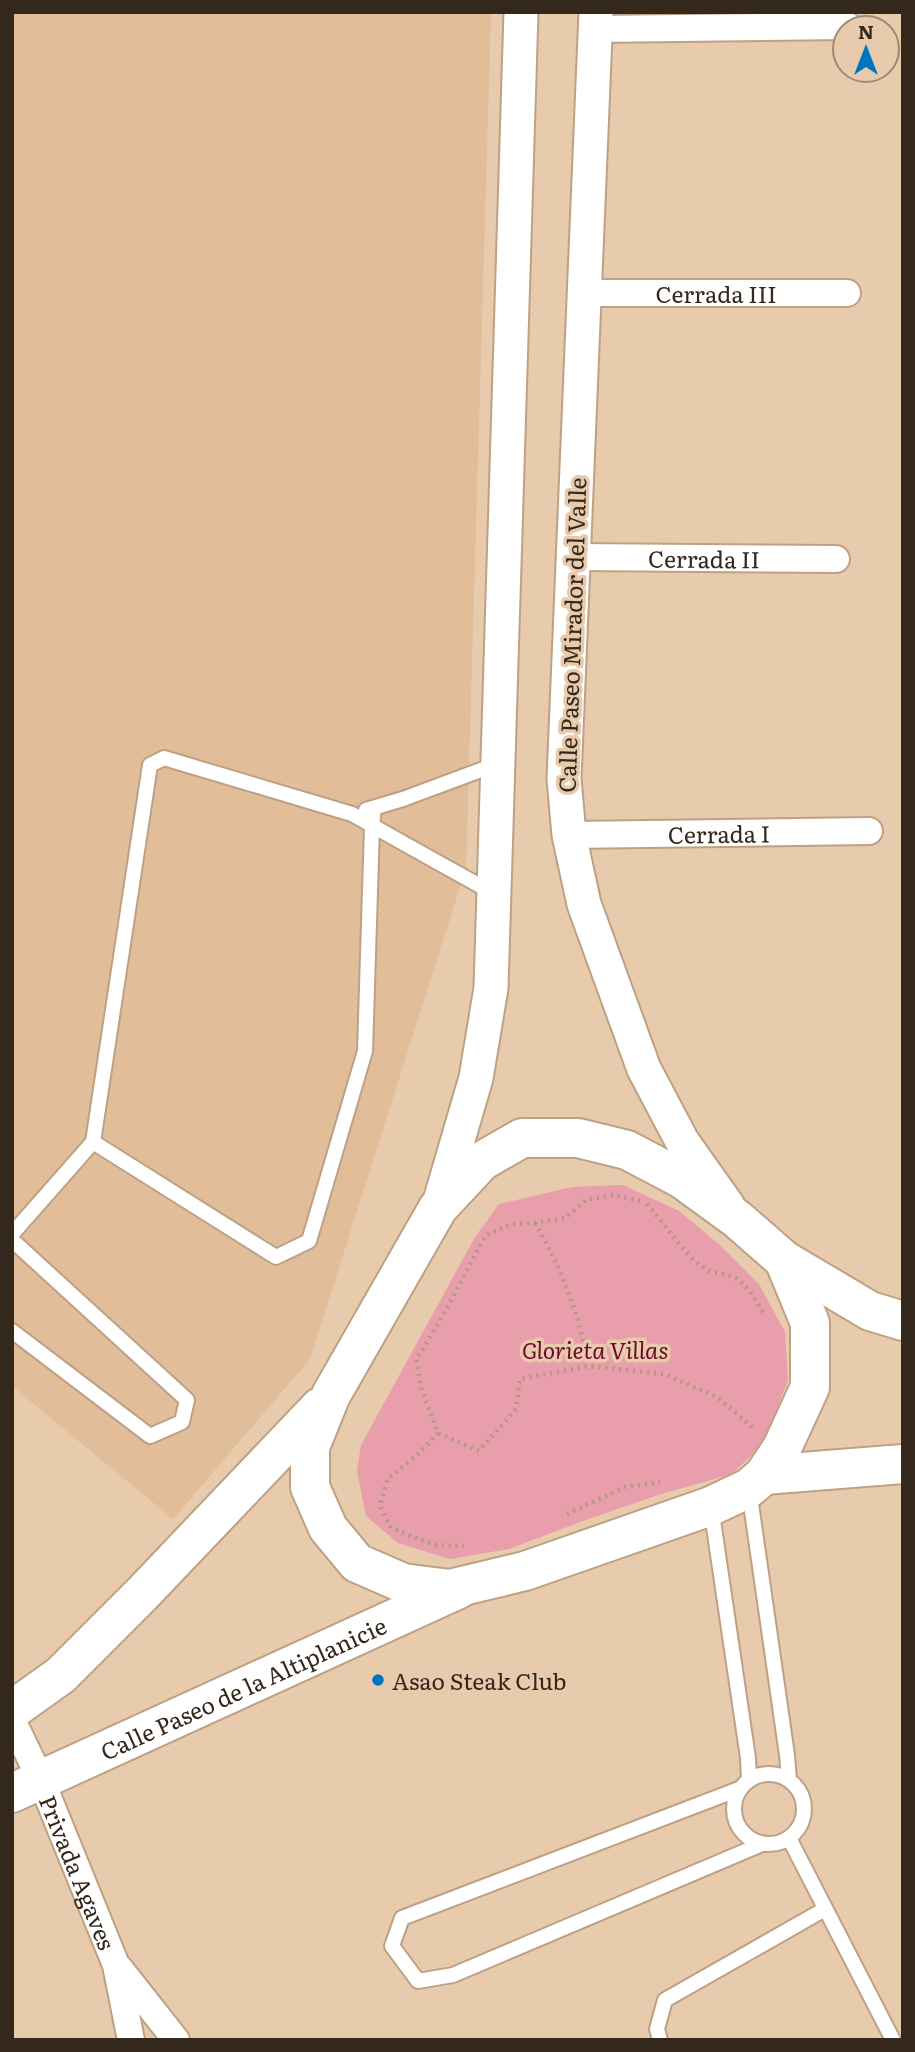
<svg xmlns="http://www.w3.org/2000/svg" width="915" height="2052" font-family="Literata,serif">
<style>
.built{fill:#e1bd9a}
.green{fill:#e99eac}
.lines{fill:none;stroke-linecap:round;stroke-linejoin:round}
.service-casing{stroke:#bea184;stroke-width:18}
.minor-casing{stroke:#bea184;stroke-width:30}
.tertiary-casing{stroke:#bea184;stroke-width:37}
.secondary-casing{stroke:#bea184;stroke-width:42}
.path{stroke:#b09880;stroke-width:4.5;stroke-dasharray:2 5;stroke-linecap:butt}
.service{stroke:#fff;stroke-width:14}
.minor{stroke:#fff;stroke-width:26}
.tertiary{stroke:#fff;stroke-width:33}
.secondary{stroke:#fff;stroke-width:38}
.poi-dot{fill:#0075bf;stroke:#e8caac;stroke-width:2.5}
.labels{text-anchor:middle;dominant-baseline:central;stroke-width:7;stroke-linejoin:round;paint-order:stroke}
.street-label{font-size:23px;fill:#34281d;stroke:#e8caac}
.park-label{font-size:23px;font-style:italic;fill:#6b0a2d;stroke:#e8caac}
.poi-label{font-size:23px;fill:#34281d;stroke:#e8caac;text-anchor:start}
</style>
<rect width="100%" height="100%" fill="#e8caac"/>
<!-- built -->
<path class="built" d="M12,12h479l-25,856 -156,491 -137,160 -161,-133z"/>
<!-- green -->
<path class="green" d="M623,1185l56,26 42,35 38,38 26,48 3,48 -24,63 -32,31 -74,21 -75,26 -74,28 -59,10 -52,-16 -32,-27 -9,-45 4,-26 114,-208 24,-33 73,-17z"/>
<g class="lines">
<!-- service casing -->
<g class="service-casing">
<path id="service" d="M374,808l-2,18 -7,225 -56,190 -33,16 -183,-115 57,-377 14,-7 188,56c47,27 94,53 141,79
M366,810l37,-11 94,-35
M12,1234l81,-92
M12,1240l175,160 -5,22 -32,14 -138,-105
M749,1490l38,265 2,25
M711,1507l37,251 1,22
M734 1809a35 35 0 1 1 70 0a35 35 0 1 1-70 0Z
M739,1789l-337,129 -10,28 26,35 35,-6 309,-131
M789,1838l104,202
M660,2040l-3,-11 8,-29 160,-91"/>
</g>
<!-- minor casing -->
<g class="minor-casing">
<g id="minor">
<path d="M595,29l253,-3"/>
<path id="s1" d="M583,293h264"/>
<path id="s2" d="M573,557l263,2"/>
<path id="s3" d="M569,835l300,-4"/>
<path id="s4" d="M12,1720l29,60 75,185 15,75"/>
<path d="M120,1969l56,71"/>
</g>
</g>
<!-- tertiary casing -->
<g class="tertiary-casing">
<path id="tertiary" d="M596,12l-32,767 5,56 15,69 60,165 38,72 46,65
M438,1208l38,-130 15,-90 30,-976"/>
</g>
<!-- secondary casing -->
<g class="secondary-casing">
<g id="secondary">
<path d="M522,1138h56l49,12 55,29 55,40 47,41 26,63v64l-28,61 -18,27 -15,13 -38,18 -186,65 -75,18 -47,-6 -46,-20 -29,-35 -18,-41v-40l21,-52 107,-187 44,-47z"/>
<path d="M784,1260l86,51 33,10"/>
<path d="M764,1475l139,-11"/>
<path d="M12,1710l49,-35 81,-81 178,-187"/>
<path id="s5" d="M12,1793l447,-204"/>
</g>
</g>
<!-- path -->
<path class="path" d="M640,1201l-26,-6 -28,5 -21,18 -30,5 -23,1 -26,11 -48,89 -22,36 6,31 16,42 41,18 37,-42 4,-30 69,-13 75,8 53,23 35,30
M647,1204c20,22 35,50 60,66 8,4 18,3 26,7 14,6 24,25 31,38
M535,1223c27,44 44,93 54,143
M438,1433l-23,24 -27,21 -8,27 11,23 44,17 29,1
M567,1514l58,-27 35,-5"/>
<!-- service -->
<use href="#service" class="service"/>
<!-- minor -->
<use href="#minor" class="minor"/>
<!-- tertiary -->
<use href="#tertiary" class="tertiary"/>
<!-- secondary -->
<use href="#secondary" class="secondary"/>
</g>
<!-- markers -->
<circle class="poi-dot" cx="378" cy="1680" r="7"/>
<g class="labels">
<!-- street labels -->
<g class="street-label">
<text stroke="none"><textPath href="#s1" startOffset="133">Cerrada III</textPath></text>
<text stroke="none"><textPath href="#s2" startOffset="131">Cerrada II</textPath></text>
<text transform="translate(571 635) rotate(-88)">Calle Paseo Mirador del Valle</text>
<text stroke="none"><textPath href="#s3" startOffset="150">Cerrada I</textPath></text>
<text stroke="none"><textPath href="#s5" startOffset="254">Calle Paseo de la Altiplanicie</textPath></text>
<text stroke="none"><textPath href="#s4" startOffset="166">Privada Agaves</textPath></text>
</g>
<!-- park labels -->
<g class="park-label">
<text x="595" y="1349">Glorieta Villas</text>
</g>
<!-- poi labels -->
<g class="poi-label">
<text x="392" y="1680">Asao Steak Club</text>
</g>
</g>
<!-- border -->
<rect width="915" height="2052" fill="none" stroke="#34281d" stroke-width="28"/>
<!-- north arrow -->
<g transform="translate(866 49)"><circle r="33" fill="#e8caac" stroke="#a08973" stroke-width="2"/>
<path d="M0-5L12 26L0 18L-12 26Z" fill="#0075bf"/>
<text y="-10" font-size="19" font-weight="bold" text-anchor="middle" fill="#34281d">N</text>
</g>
</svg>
